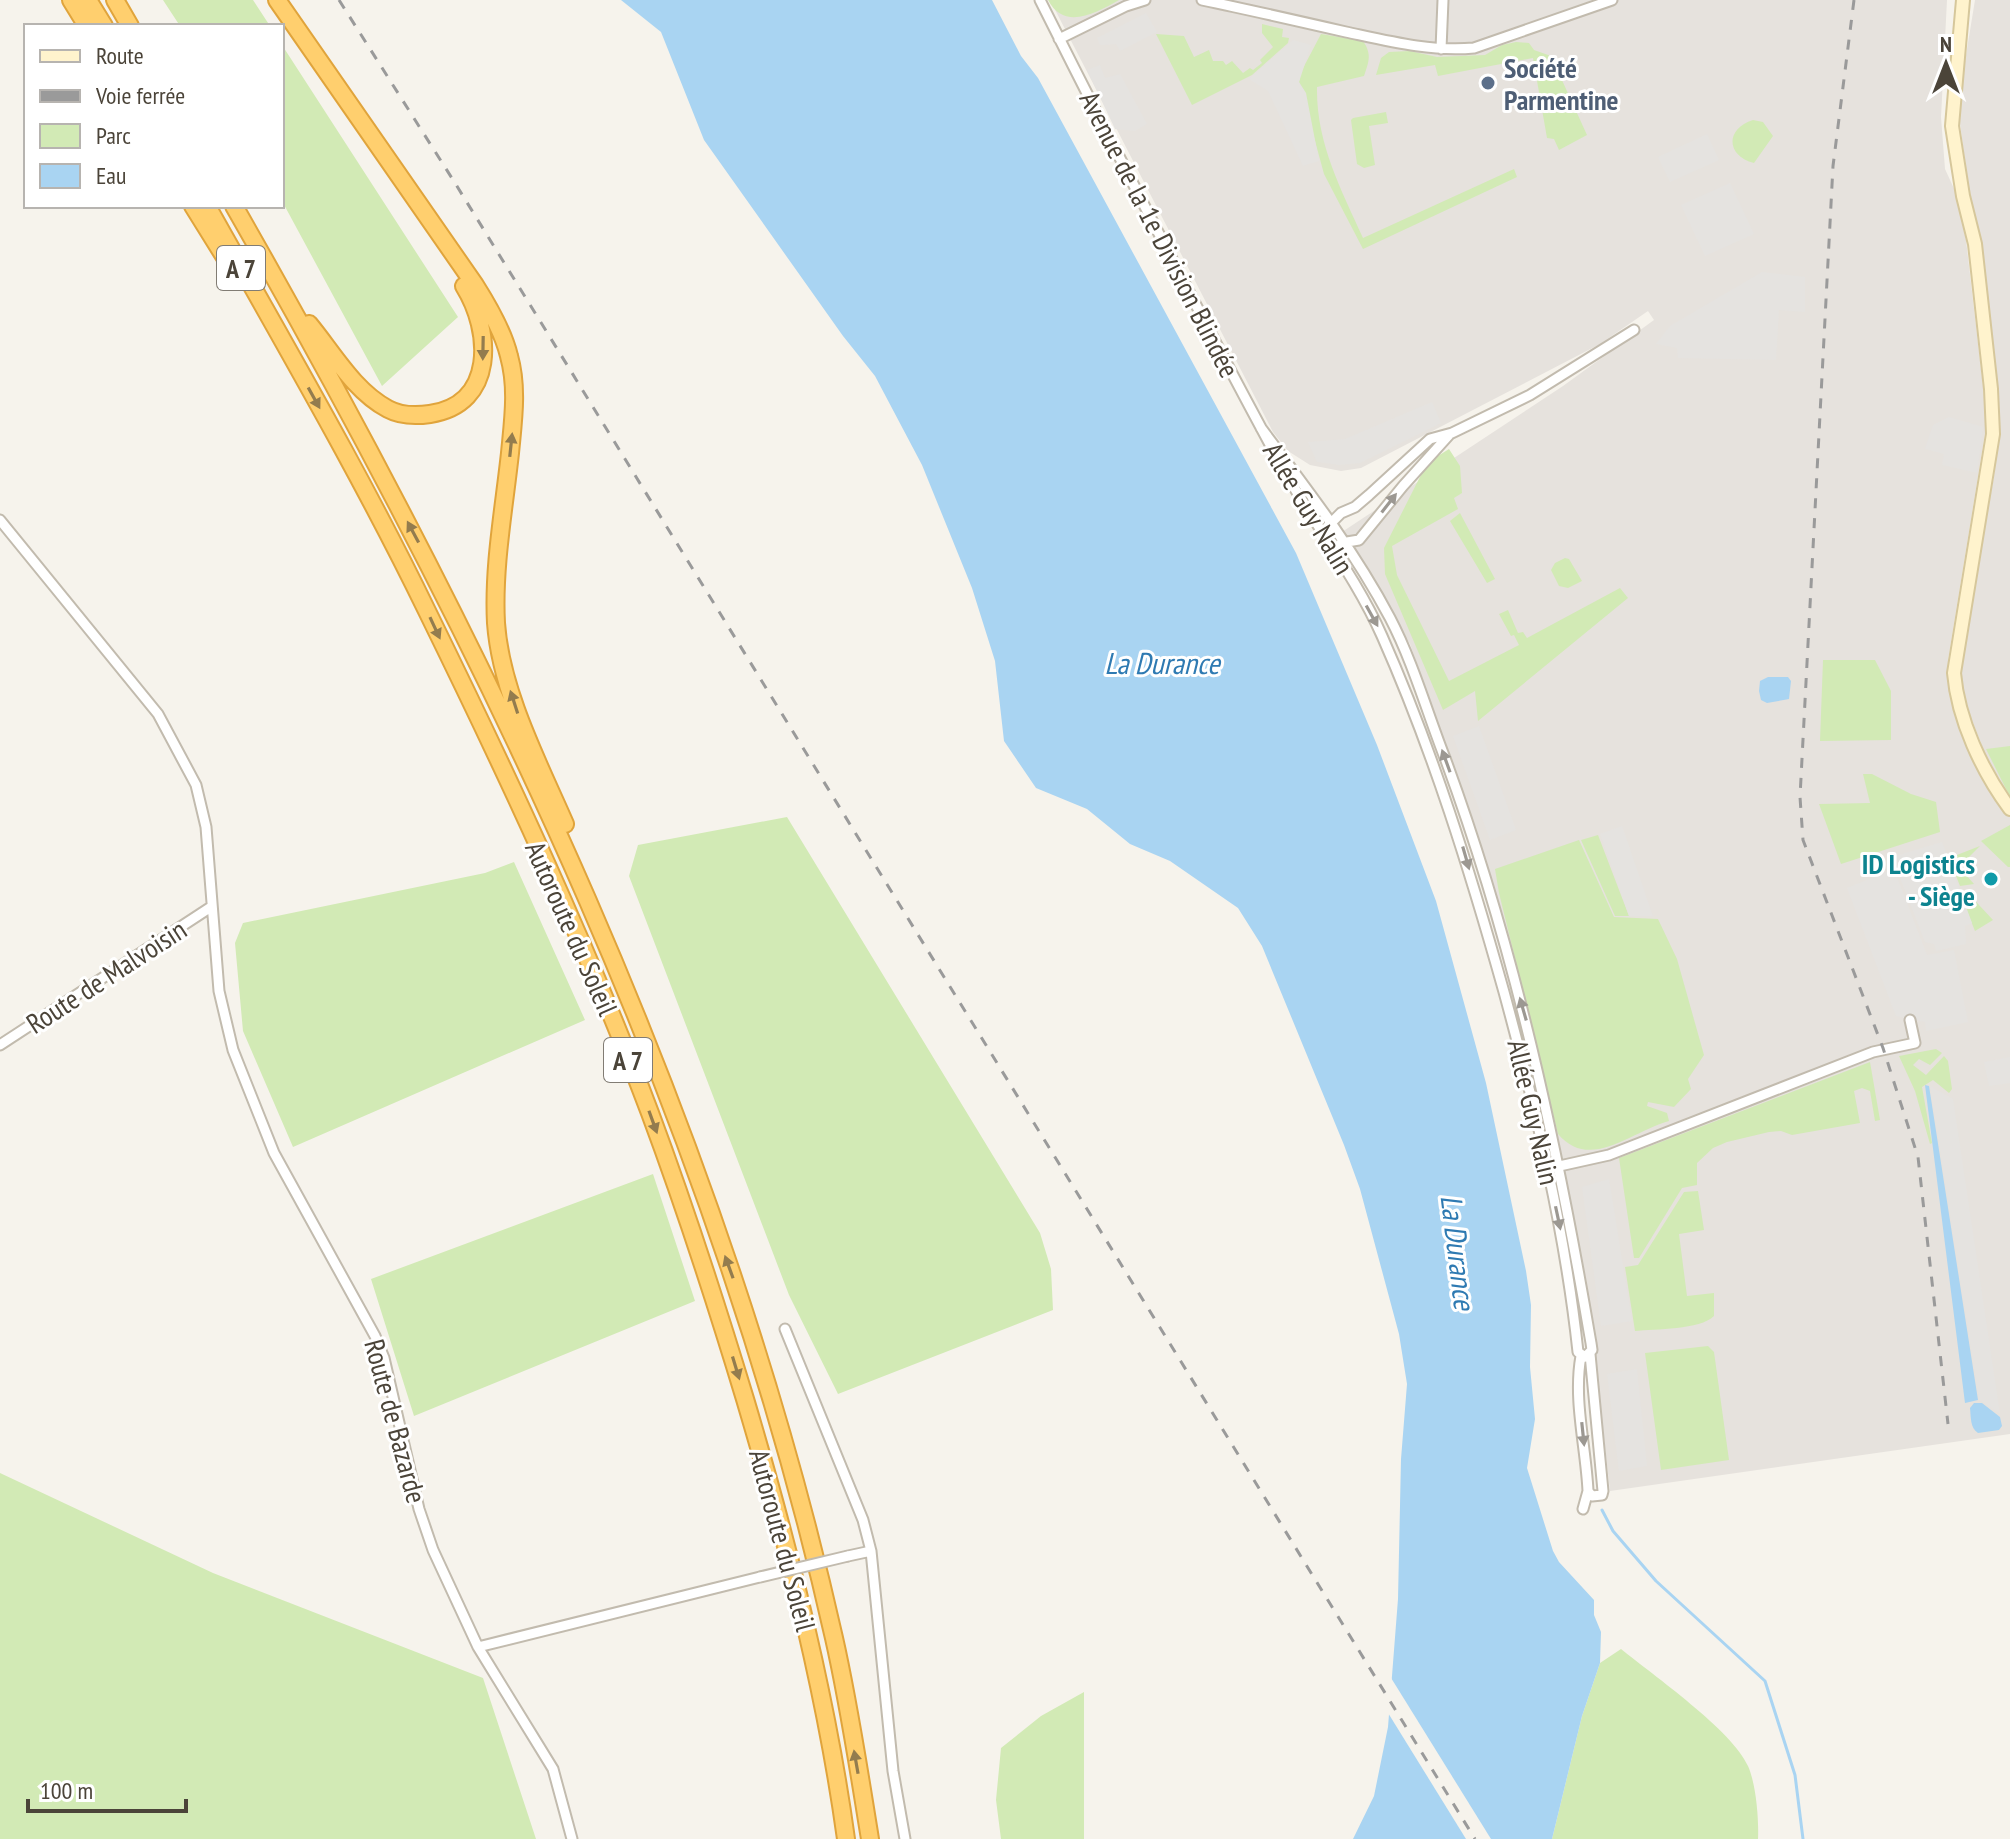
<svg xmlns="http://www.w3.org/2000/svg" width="2010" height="1839" font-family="'PT Sans Narrow',sans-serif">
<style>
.industrial{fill:#e6e2dd}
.green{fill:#d2eab5}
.parking{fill:#e5e3e0}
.water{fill:#a9d4f2}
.pier{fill:#f6f3ec}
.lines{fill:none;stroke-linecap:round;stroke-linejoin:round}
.stream{stroke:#a9d4f2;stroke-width:3}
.street-casing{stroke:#c2bbae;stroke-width:13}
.secondary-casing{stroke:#d6c79b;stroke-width:16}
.highway-casing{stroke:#e0a43c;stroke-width:20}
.street{stroke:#fff;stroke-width:9}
.secondary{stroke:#fff3cd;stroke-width:12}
.highway{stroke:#ffcf6e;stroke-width:16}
.rail{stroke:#9a9a9a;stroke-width:3;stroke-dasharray:10 10;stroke-linecap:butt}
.street-bridge-casing{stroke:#c2bbae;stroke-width:13;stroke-linecap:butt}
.street-bridge{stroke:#fff;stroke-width:9}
.oneway{fill:#937c4e}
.oneway2{fill:#9c9892}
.service-dot{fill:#5c6f8a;stroke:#fff;stroke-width:3}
.culture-dot{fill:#0f9aa8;stroke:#fff;stroke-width:3}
.labels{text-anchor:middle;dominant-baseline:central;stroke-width:6;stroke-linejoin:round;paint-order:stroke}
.shield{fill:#fff;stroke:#817c74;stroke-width:2}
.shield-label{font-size:26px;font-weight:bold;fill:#4b4439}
.service-label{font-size:28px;font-weight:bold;fill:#4e5e75;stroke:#fff;text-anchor:start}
.street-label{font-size:28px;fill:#4b4439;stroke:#fff}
.culture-label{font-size:28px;font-weight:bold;fill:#0d838f;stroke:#fff;text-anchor:end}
.water-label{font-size:30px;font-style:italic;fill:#2e7ab2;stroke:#fff}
</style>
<rect width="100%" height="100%" fill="#f6f3ec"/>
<!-- industrial -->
<path class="industrial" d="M1050,0h897l-6,117 4,52 11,24 10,47 21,181 -39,239 4,42 17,47 41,58v627l-400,57 -24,-212 -66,-260 -43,-186 -67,-189 -68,-112 221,-146 91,-66 -6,-9 -48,33 -239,124 -20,3 -31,-6 -22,-14 -15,-19z
M1975,0h35v800l-26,-49 -24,-62 1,-22 12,-82 21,-108 5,-72 -39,-281 -1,-26z"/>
<!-- green -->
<path class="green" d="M163,0h90l17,26h-90z
M1048,0h71c-23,13 -55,31 -71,0z
M1262,24l21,5 -1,8 7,1 -1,5 -36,32 -60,30 -36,-71 28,2 10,21 15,-7 4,11h10l3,4 6,-4 11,12 7,-5 3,2 9,-7 -2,-3 13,-13 -11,-14z
M1321,34l42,7c9,13 6,20 1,35l-47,11c-1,56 24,102 46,151l151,-69 3,8 -154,72 -39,-75 -25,-92 2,-10z
M1516,42l13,1 5,7 17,6 36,79 -28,15 -5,-11 -7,-1 -14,-80 -95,18 -3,-11 -59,10 5,-17 8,-6 21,-1 27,6 48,-2 17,-10z
M282,45l176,272 -76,69 -100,-185z
M1386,112l2,11 -19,3 6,39 -11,3 -7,-4 -6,-44 2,-2z
M1753,120l10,2 10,14 -19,27c-28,-7 -29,-34 -1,-43z
M1449,449l11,17 2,27 -8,5 4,11 -66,37 5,29 52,106 70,-36 -5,-10 -3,1 -12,-22 9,-4 10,23 5,-1 4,6 93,-50 8,10 -150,123 -3,-30 -32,19 -58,-136 -1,-26 43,-85z
M1460,513l35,66 -8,4 -37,-62z
M1565,558l4,1 13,22 -14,7 -9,-2 -8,-16 4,-7z
M1823,660h52l16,31v49l-71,1z
M2010,746v51l-24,-48z
M1863,774h9l39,20 25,8 4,30 -99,32 -22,-60 51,-1z
M787,817l253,416 11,36 2,41 -215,84 -49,-99 -160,-419 9,-31z
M2010,825v42h-2l-27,-26z
M1598,835l31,81h-14l-34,-76z
M1579,840l35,77 44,2 19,40 27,96 -16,24 3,10 -17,18 -26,-5 -1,4 20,7 2,8c-37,10 -79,51 -111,13l-59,-241 -4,-24z
M1980,846l-21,21 15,17 -14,2 -11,-28z
M514,862l71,158 -292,127 -50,-116 -8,-88 8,-20 242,-50z
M1959,891h7l27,29 -18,11z
M1936,1049l6,4 -12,12 -11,-6 -6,6 13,10 18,-19 4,5 4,28 -3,4 -16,-13 -11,7 10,56 -2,1 -15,-53 -16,-35z
M1870,1062l10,58 -5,1 -5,-30 -8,-3 -8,3 6,32 -68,12 -11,-4 -12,1 -42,10 -14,6 -16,15v22l-15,3 -43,70h-5l-15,-100z
M653,1174l42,127 -281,115 -43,-137z
M1698,1191l6,39 -25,4 8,62 27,-3v23c-14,14 -59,13 -79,15l-10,-64 13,-2 46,-73z
M1708,1346l6,6 15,108 -68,10 -16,-117z
M0,1473l213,100 270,105 53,161h-536z
M1621,1649c32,26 112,82 127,117 8,18 11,53 10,73h-206l30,-123 18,-53z
M1084,1692v147h-83l-5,-39 5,-52 40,-32z"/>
<!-- parking -->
<path class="parking" d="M1146,13l11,19 -37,19 -4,-7 -16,1 -3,-7z
M1293,40l18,5 -12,37 7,11 13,68 -16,5 -35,-75 -19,-12z
M1100,65l5,13 15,-4 27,50 -12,7 -20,-2 -28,-59z
M1707,134l12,26 -49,22 -12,-25z
M1730,183l24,51 -49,22 -24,-51z
M1762,272l43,5v35l-26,-2 -3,50 -98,-2 -1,-10 -21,-4 14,-18z
M1432,402l9,21 -81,40 -20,2 -23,-3 -9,-20 37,-3z
M1949,417l34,10 -6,46 -35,-8 2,-11 -19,-5 8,-24z
M1479,726l37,104 -26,10 -37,-104z
M1622,826l31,90h-24l-29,-82z
M1942,842l30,81 -7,3 1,18 -30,7 -2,-7 -9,-2 -33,-85z
M1894,869l33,86 27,-5 14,72 -42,9 -1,-9 -29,-6 -49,-128z
M2010,1057v26l-21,3 -5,-24z
M1930,1086l23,13 47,315 -21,-14z
M1609,1179l23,142 -31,5 -19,-139z
M1637,1369l10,97 -28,5 -12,-97z"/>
<!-- water -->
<path class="water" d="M621,0h371l29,56 17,22 258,475 81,192 59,156 50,182 40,188 5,34 -1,62 5,52 -8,49 26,83 6,11 35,38v15l7,17 -1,31 -18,53 -30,123h-199l21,-43 14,-69 10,-128 3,-140 6,-75 -8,-50 -39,-145 -16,-44 -82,-199 -24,-38 -68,-47 -40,-17 -43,-35 -51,-21 -32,-47 -9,-80 -23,-73 -50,-123 -47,-89 -32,-40 -139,-196 -43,-108z
M1768,677h20l3,4 -2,18 -22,4 -6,-3 -2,-9 1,-10z
M1925,1085l4,1 49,314 -13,3z
M1974,1403h8l18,14 2,9 -3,4 -21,3c-8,-5 -7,-16 -8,-25z"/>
<!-- pier -->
<path class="pier" d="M1388,1673l103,166h-25l-81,-131z"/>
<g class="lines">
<!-- stream -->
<path class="stream" d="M1602,1510l11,21 43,50 109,100 30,94 8,64"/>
<!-- street casing -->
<g class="street-casing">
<path id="street" d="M1040,0c78,156 158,311 241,465 32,58 74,110 101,171 51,115 88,235 122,356 32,118 61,238 74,360l7,5 7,-7 -1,-7c-34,-199 -76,-395 -146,-585 -18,-46 -32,-96 -55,-140 -36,-68 -83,-129 -129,-190
M1202,0c48,10 96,21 144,32 42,9 85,20 128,16l138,-48
M1059,39l67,-33 19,-6
M1441,49l2,-49
M0,520l158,194 38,71 10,42 13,164 14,59 41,103 101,183 9,22 35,151 14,41 45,97 75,122 19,70
M1328,526l13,-13 14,-6 14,-12 61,-56 22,-6 78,-38 104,-65
M1341,543l18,-3 44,-54 46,-51
M0,1045l211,-138
M1555,1167l54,-12 264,-103 42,-9 -5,-23
M785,1329l78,191 8,31 22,220 12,68
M1581,1356c-8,44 5,91 7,135l4,5 10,-1 1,-4 -13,-137
M1583,1509l5,-18
M848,1556l23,-5
M478,1647l282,-70"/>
</g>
<!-- secondary casing -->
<g class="secondary-casing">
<path id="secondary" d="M1963,0l-11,126 11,70 12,48 16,145 2,45 -39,239c4,47 28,98 56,136"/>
</g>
<!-- highway casing -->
<g class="highway-casing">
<path id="highway" d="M71,0l16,26
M88,0l16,26
M115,0l15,26
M277,0l198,285c14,22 28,46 34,71 9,32 4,65 1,97 -6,56 -17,114 -14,170 5,69 42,139 69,201
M193,206l38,61
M207,206c75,134 153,267 220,405 80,163 159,332 223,502 35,94 66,190 95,286 42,141 81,294 101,440
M234,206c257,450 486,924 600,1432 15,66 25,134 36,201
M309,324c24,29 45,67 79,85 13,7 28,7 42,5 66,-10 62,-83 34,-128"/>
</g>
<!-- street -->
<use href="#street" class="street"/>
<!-- secondary -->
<use href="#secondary" class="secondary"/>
<!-- highway -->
<use href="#highway" class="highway"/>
<!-- rail -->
<path class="rail" d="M339,0l116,183 1020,1656
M1854,0l-21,166 -33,631 3,43 80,208 35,109 30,267"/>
<!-- street-bridge casing -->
<g class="street-bridge-casing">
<path id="street-bridge" d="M760,1577l88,-21"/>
</g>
<!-- street-bridge -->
<use href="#street-bridge" class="street-bridge"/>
</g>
<!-- one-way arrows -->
<defs><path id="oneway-solid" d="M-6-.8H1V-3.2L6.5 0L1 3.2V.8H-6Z" transform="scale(2)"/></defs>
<g class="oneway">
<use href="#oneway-solid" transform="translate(483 348) rotate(91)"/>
<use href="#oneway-solid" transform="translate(314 398) rotate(61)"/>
<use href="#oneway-solid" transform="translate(511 445) rotate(-84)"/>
<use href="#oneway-solid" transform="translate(413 532) rotate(-118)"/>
<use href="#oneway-solid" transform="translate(435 628) rotate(65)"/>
<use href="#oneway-solid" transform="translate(514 702) rotate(-108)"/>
<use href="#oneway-solid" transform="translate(653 1122) rotate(70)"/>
<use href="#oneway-solid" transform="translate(729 1267) rotate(-110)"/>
<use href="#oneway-solid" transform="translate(736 1368) rotate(73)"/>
<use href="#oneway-solid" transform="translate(856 1762) rotate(-100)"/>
</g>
<g class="oneway2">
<use href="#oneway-solid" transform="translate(1389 503) rotate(-52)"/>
<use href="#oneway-solid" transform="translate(1372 616) rotate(61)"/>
<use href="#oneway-solid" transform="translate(1446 761) rotate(-110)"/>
<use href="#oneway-solid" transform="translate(1466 858) rotate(74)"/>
<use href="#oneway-solid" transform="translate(1523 1009) rotate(-106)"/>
<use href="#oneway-solid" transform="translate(1558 1218) rotate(78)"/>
<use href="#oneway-solid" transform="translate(1583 1434) rotate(84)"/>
</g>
<!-- markers -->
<circle class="service-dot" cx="1488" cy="83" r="8"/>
<circle class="culture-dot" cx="1991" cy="879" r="8"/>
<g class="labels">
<!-- shield labels -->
<g class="shield">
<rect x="217" y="246" width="48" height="44" rx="6"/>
<rect x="604" y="1038" width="48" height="44" rx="6"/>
</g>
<g class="shield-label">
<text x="241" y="268">A 7</text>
<text x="628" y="1060">A 7</text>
</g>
<!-- service labels -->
<g class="service-label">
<text x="1504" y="67">Société<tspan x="1504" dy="32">Parmentine</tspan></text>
</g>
<!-- street labels -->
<g class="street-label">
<text transform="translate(1160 234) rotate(63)">Avenue de la 1e Division Blindée</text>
<text transform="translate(1309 508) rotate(59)">Allée Guy Nalin</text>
<text transform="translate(572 928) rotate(66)">Autoroute du Soleil</text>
<text transform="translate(106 976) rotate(-33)">Route de Malvoisin</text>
<text transform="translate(1534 1112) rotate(77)">Allée Guy Nalin</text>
<text transform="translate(396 1421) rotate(75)">Route de Bazarde</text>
<text transform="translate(783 1540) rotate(75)">Autoroute du Soleil</text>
</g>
<!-- culture labels -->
<g class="culture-label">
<text x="1975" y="863">ID Logistics<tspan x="1975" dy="32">- Siège</tspan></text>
</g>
<!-- water labels -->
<g class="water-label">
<text x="1162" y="662">La Durance</text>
<text transform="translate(1459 1252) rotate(83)">La Durance</text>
</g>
</g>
<!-- legend -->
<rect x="24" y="24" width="260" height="184" fill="#ffffff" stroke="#b7b4b0" stroke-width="2"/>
<rect x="40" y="50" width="40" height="12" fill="#fff3cd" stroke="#b7b4b0" stroke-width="2"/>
<text x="96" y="64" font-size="24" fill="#4b4439">Route</text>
<rect x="40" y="90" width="40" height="12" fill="#9a9a9a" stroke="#b7b4b0" stroke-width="2"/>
<text x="96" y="104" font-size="24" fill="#4b4439">Voie ferrée</text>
<rect x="40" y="124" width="40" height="24" fill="#d2eab5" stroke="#b7b4b0" stroke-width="2"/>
<text x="96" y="144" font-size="24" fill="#4b4439">Parc</text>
<rect x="40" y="164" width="40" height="24" fill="#a9d4f2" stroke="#b7b4b0" stroke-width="2"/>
<text x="96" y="184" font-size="24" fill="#4b4439">Eau</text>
<!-- north arrow -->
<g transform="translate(1946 64)" stroke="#ffffff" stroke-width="6" paint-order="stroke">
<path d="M0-6L14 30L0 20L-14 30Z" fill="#4b4439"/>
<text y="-12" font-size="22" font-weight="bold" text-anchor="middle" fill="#4b4439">N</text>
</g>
<!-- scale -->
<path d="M28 1799v12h158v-12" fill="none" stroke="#4b4439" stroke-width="4"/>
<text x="40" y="1799" font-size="24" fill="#4b4439" stroke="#ffffff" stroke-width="6" paint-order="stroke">100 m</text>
</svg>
